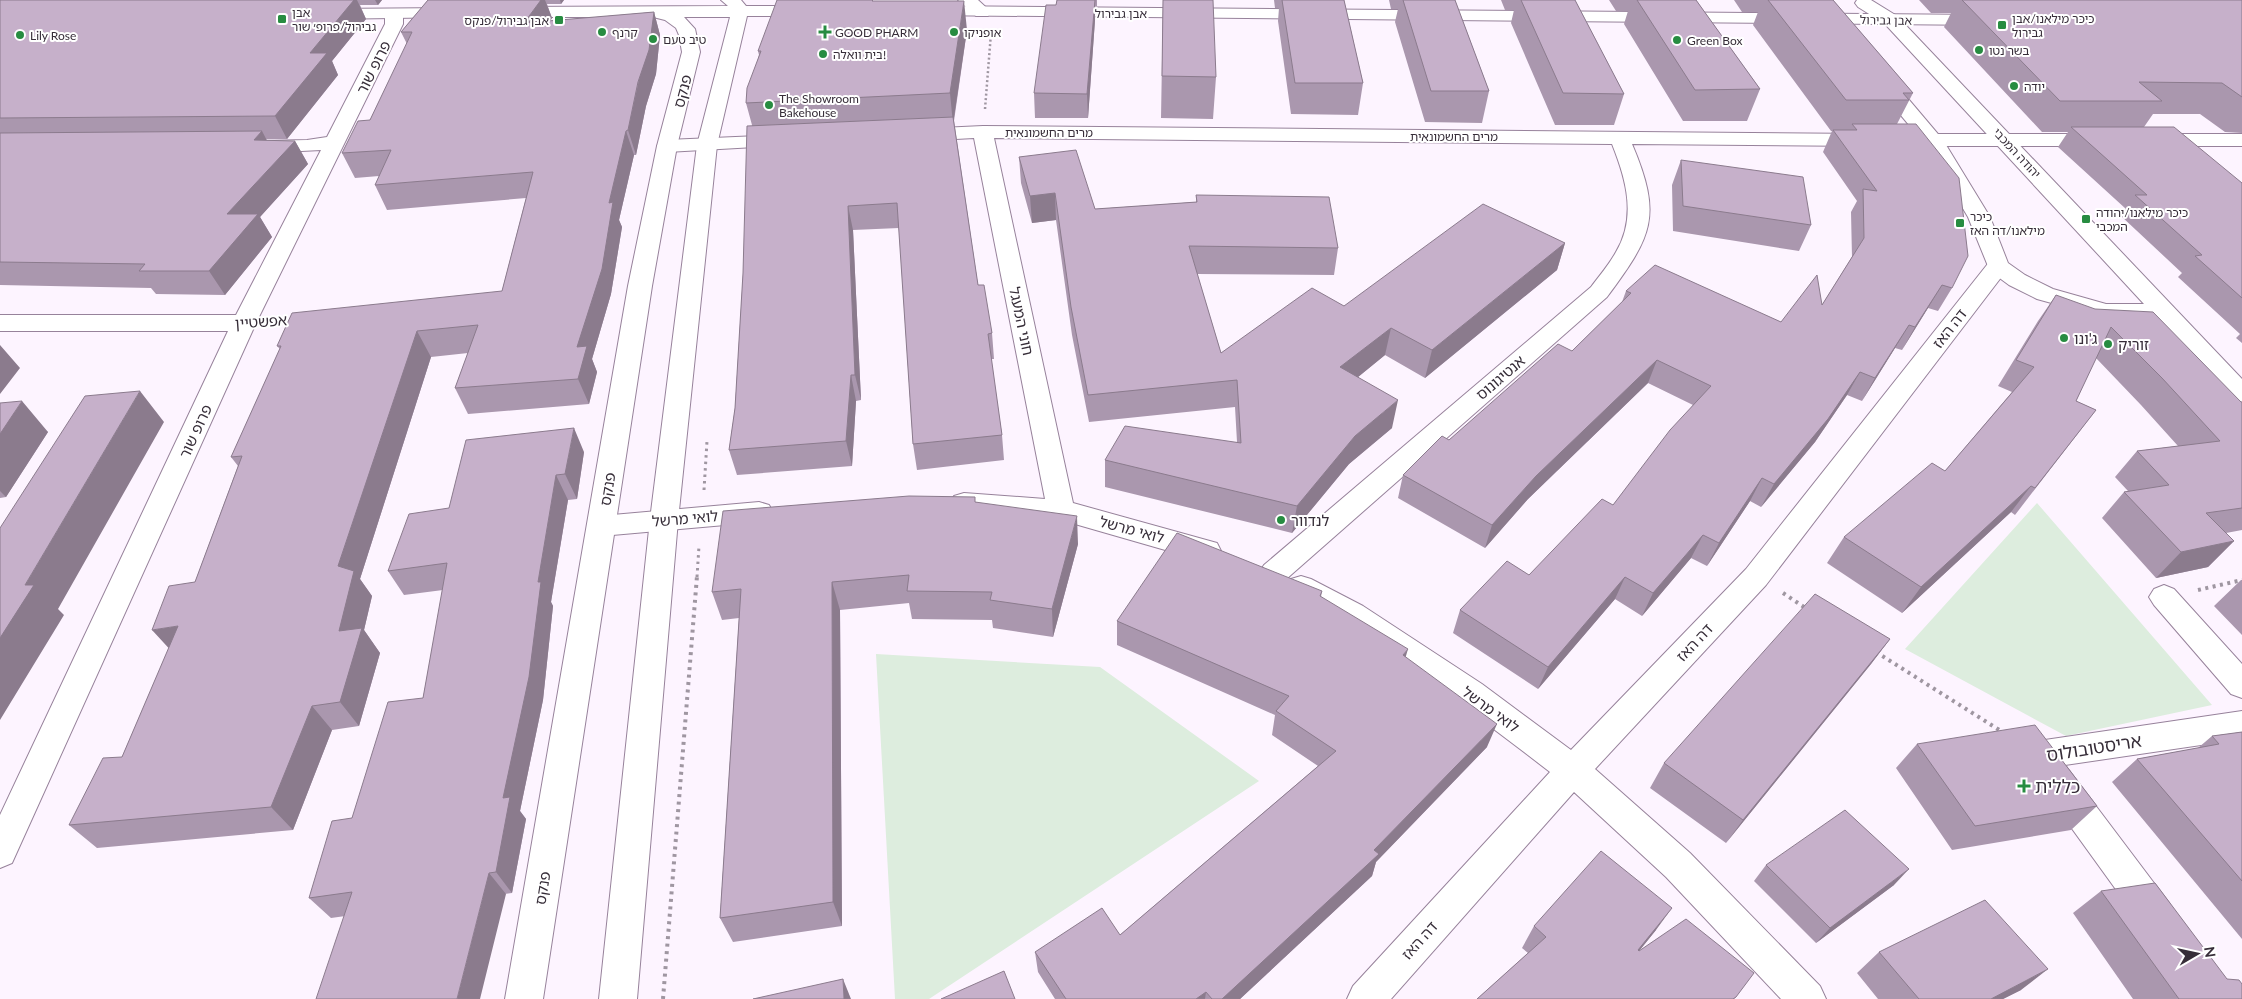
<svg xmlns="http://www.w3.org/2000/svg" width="2242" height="999" font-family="Lato,'Noto Sans Hebrew',sans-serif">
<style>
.green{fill:#ddedde}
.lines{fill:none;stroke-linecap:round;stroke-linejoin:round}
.minor-casing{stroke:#97829b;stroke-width:2}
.tertiary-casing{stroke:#97829b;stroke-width:2}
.secondary-casing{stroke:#97829b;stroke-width:2}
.path-far2{stroke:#9f96a1;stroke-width:2.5;stroke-dasharray:2 2.5;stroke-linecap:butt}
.path-far1{stroke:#9f96a1;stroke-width:3;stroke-dasharray:2.5 4;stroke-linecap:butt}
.path{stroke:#9f96a1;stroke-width:4;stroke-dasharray:3 4.5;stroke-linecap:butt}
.minor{fill:#fff;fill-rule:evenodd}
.tertiary{fill:#fff;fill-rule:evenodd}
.secondary{fill:#fff;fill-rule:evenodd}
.wall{fill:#aa97ae}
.shaded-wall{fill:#8b7b8d}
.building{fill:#c6b0ca;stroke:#8b7b8d}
.poi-dot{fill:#278c41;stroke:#fff;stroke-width:2}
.labels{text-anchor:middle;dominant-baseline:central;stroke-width:4;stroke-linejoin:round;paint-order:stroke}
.far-poi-label{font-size:12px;fill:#362d38;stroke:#fff;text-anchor:start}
.far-street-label{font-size:12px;fill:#362d38;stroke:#fff}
.street-label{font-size:15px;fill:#362d38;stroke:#fff}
.poi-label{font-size:15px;fill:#362d38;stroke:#fff;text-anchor:start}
.near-street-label{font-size:18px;fill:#362d38;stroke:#fff}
.near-poi-label{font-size:18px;fill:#362d38;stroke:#fff;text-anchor:start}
</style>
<rect width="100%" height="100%" fill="#fdf4ff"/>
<!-- green -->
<path class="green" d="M2037,503l175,202 -146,31 -161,-87z
M876,654l224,13 159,114 -330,218h-34z"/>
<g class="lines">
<!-- minor casing -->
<g class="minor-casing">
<path id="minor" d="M394,9l6,1 3,4v10l-147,299 -244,540 -12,5v-53l228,-484h-228v-16h236l85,-165 -59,3 -7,-2 -3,-4 3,-4 7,-2 45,-1 20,-3 58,-113v-10l3,-4z
M983,126l883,8 7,2 3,4 -3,4 -7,2 -234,-2c31,73 20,92 -25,153l-323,284 -10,3 -10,-3 -5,-8 5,-8 327,-278c8,-11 18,-22 25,-35 21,-35 10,-73 -4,-108l-618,-6 79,365 144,40 4,8 -4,8 -10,3 -146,-42 -97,-7 -10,-3 -4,-7 4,-7 10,-3 81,6 -71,-361 -55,3 -7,-2 -3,-4 3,-4 7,-2z
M1906,134h195l7,2 3,4 -3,4 -7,2h-195l-7,-2 -3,-4 3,-4z
M2154,134h88v12h-88l-7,-2 -3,-4 3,-4z
M783,135l7,2 3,4 -3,4 -123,7 -7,-2 -3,-4 3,-4 7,-2z
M1998,259l8,2 3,5 -3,5 -240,314 -171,184 95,84 130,133 6,13h-45l-115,-122 -92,-85 -183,207h-44l6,-13 197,-214c-83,-64 -167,-127 -259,-177l-5,-8 5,-8 10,-3 10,3 52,27 119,78 89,66 175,-181 244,-308z
M759,502l10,3 4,7 -4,7 -10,3 -158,14 -10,-3 -4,-7 4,-7 10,-3z
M2164,585l10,4 68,75v34l-11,-4 -77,-89 -5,-8 5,-8z
M2242,711v28l-177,26 104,138 5,12 -5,12 -13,5 -13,-5 -117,-162 -4,-10 4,-10 12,-4z"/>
</g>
<!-- tertiary casing -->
<g class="tertiary-casing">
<path id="tertiary" d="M958,0h20l13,12 -3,4h-12z
M1857,0h14l26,16 345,363v24l-9,-3 -75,-81 -52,-1 -69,-19 -28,-14 -19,-14 -22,-54 -44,-74 -50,-60 -2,-4 2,-4 7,-2 7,2 55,65 47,77 18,46 17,12 28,14 53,15h38l-259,-280 -27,-17 -3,-4z"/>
</g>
<!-- secondary casing -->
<g class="secondary-casing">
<path id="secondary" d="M721,0h20l5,6h65l6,1 3,4 -3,4 -6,1h-64l-30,129 -39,375 -41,479h-38l51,-479 47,-375 33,-128h-46l11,12 5,23 -23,94 -25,140 -109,713h-38l123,-713 29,-140 25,-94 -3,-17 -3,-7 -11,-8 -12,-3h-142l-6,-1 -3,-4 3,-4 6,-1 217,-1z
M929,6l1057,9 6,1 3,4 -3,4 -6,1 -1063,-10 -3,-4 3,-4z
M453,8l6,1 3,4 -3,4 -133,2 -6,-1 -3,-4 3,-4 6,-1z"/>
</g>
<!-- path-far2 -->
<path class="path-far2" d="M985,109l6,-76"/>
<!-- path-far1 -->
<path class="path-far1" d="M277,320l16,-1
M704,490l3,-49
M697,577l2,-31"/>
<!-- path -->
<path class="path" d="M2198,590l44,-10
M1783,593l24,16
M1876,652l128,81
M663,999l34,-423"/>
<!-- minor -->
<use href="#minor" class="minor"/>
<!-- tertiary -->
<use href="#tertiary" class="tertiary"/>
<!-- secondary -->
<use href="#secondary" class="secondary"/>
</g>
<!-- wall -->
<path class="wall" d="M0,0h382l-4,5h-18l6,14 -34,42 6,14 -51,64h-21l1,2h28l13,23 -48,53 12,20 -47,58 -69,-1 -5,-6 -151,-3z
M428,0h136l-3,4h-14l5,14 -2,3 104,-9 6,23 -4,39 -10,32 -10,49h-2l-15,65 3,7 -11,67 -19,65 5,13 -8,32 -121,10 -13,-26 13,-35 -37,4 -71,222 12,17 -8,34 16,23 -21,73 -27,4 -39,100 -196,18 -28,-23 53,-68 47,-109 26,-66 43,-116 -7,-9 49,-108 -3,-3 225,-55 24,-93 -139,12 -12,-25 4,-9 -24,2 -13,-25 28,-33 37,-76 -6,-12z
M1057,0h40v6h-2v14l-7,98h-53l-1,-25 22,-88z
M1163,0l53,77 -3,42 -52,-1z
M1274,0h70l19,83 -5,32 -67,-1 -13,-93 1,-13h-4z
M1389,0h66l34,91 -7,32 -57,-1 -30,-100 3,-13h-7z
M1501,0h74l49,94 -10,31h-59l-44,-102 3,-13h-9z
M1609,0h87l64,89 -13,32h-64l-59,-97 4,-13h-12z
M1734,0h99l80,93 -16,31 55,164 -14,23 -10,-3 -26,42 -7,-2 -33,53 -15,-6 -32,47 -54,65 -11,-6 -43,65 -16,-8 -49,58 -27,-17 -77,90 -85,-56 7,-23 69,-35 84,-70 80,-100 -45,-22 -120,116 -43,49 -87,-50 5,-23 46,-35 123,-89 50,-49 4,-11 155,31 41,-17 30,-48 -1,-45 6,-11 -34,-49 9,-21h-1l-78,-106 5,-13h-16z
M1919,0h323v133l-17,-1 -25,-18h-47l-9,13 98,56v160l-6,-5 4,-4 -62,-57 4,-4 -61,-57 5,-7 -68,-62 10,-15h-26l-98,-105 7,-14h-20z
M874,1l93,29 -13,91 24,164 14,48 2,26h-3l11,76 2,25 -87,10 -4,-26 -14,-216 -46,2 8,170 -5,1 -4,65 -115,9 -8,-25 6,-42 17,-283 -6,-22 13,-48 -1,-4z
M1019,157l76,52 101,-7v-7l142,53 -4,27 -137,-1 24,79 123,-47 221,-63 -8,27 -132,108 -40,-23 -27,22 34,51 -43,36 -57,69 -187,-46v-27l132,-18 -2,-35 -146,15 -17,-87 -16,-115 -24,3 -11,-40z
M1681,160l130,65 -12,26 -126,-20 -1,-46z
M2056,295l186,107v128l-16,3 8,8 -26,26 -52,11 -54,-60 22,-26 4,-1 -13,-14 22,-26 41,-5 -37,-41 -45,-47 -20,43 20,9 -81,105 -4,-3 -109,101 -75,-50 17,-26 101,-66 67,-79 -14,-6 40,-65z
M0,403l48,29 -42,65 -6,1z
M584,452l-7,47 -9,1 -17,102 2,4 -10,94 -23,111 6,8 -14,74 -181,25 -22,-20 43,-80 71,-120 20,-108 -39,5 -16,-24 61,-63z
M976,502l102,42 -25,93 -60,-9 -1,-8 -80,-1 -3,-16 -69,7 2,316 -109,16 -13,-24 19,-300 -17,2 -10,-28z
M2241,580h1v55l-28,-29z
M1322,591l-1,6 85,60 81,90 -111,115 -4,14 -132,123h-185l-17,-27 -3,-20 85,-17 198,-169 -46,-31 3,-20 -158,-70v-24z
M1890,639l-19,25 -145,179 -76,-55 14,-25z
M2242,732v207l-130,-157 25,-23 61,-11 14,-12z
M1917,744l180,62 -26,24 -119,20 -56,-82z
M1766,865l128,20 -78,58 -62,-62z
M2101,891l126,88 15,20h-109l-60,-86z
M1534,926l122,4 -17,21 97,46 -2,2h-257l51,-46 -6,-5z
M1879,952l142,38 -18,9h-125l-21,-26z"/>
<!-- shaded-wall -->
<path class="shaded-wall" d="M354,0h3l9,19 -34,42 6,14 -51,64 -12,-23 35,-63z
M375,0h7l-4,5z
M541,0h4l7,18 -19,29 -9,-24z
M560,0h4l-3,4z
M1095,0v20l-7,98 -1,-24z
M964,1l3,29 -14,94 -3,-31z
M654,12l6,23 -4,39 -10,32 -10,49 -8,-25z
M262,131l12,23 -20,-14z
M626,131l8,24 -15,65 3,7 -11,67 -19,65 5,13 -8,32 -11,-25 -1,-32 32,-144z
M295,141l13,23 -48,53 12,20 -47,58 -16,-24 18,-57z
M1055,193l1,27 -24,3 -2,-27z
M848,206l5,24 8,170 -6,-25z
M1565,243l-8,27 -132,108 7,-28z
M1942,285l-14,23 -26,42 13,-23z
M1909,325l-14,23 -33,53 13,-23z
M1391,328l-6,27 -49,40 4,-28z
M417,331l14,26 -71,222 12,17 -8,34 16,23 -21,73 -19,-24 -2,-136z
M0,345l20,23 -20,26z
M1657,360l-9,23 -120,116 -43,49 7,-23 44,-49z
M1860,372l-13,23 -32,47 -54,65 13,-23z
M851,375l5,26 -4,65 -6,-25z
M140,391l24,31 -106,187 6,6 -64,105v-82l25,-53z
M1398,400l-6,28 -43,36 -57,69 5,-27 58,-70z
M22,401l26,31 -42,65 -6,-6v-57z
M574,428l10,24 -7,47 -12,-25z
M556,475l12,25 -17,102 2,4 -10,94 -23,111 6,8 -14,74 -16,-21 7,-74 35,-216z
M1762,478l-12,23 -43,65 12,-23z
M2031,486l-20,26 -109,101 19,-26z
M1077,516l1,28 -25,93 -1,-28z
M1703,535l-12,23 -49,58 11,-23z
M2234,541l-26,26 -52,11 25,-26z
M1625,577l-10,22 -77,90 10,-22z
M832,582l8,28 2,316 -9,-24z
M178,626l-3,29 -23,-25z
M1890,639l-19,25 -145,179 17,-23z
M1408,649l-7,24 2,-18z
M312,706l20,24 -39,100 -22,-23z
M1497,724l-10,23 -111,115 -4,14 -132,123h-18l152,-149z
M1909,869l-15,16 -78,58 14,-15z
M489,873l17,21 -26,105h-23z
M1672,908l-16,22 -33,41 15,-21z
M2048,969l-27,21 -18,9h-12z
M843,979l8,20h-7z
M1206,992l-1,7h-9z"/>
<!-- building -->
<path class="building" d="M0,0h354l-44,53h17l-52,63 -275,2z
M428,0h113l-17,23 130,-11 -5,38 -11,32 -10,48 -2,1 -17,72 4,-1 -11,67 -25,78 10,-1 -9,33 -123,9 23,-63 -61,6 -79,235 16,5 -15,60 23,-3 -22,74 -28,4 -41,101 -202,18 34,-67 19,-1 56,-131 -26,4 17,-44 26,-4 47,-126 -11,1 50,-111h-4l15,-33 210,-22 31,-119 -158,13 16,-35 -49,3 16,-32 12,-1 42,-88h-11z
M777,0h96l-1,1h92l-14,92 -204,10 1,-15 14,-37h-3z
M1057,0h38l-8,94 -53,-1 12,-88h10z
M1163,0h50l3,77 -54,-1z
M1282,0h62l19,83h-68z
M1403,0h52l34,91h-58z
M1521,0h54l49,94 -61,-1z
M1637,0h59l64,89 -65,1z
M1768,0h65l80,93h-10l6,7h-63z
M1962,0h280v97l-20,-14 -83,-1 23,19h-102z
M953,117l25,168h6l8,48 -4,1 14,101 -89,9 -16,-241 -49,3 7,169h-4l-5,66 -117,9 6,-42 8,-135 4,-147z
M1852,124h64l43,54 9,78 -16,32 -10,-3 -27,42 -6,-2 -34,53 -15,-6 -32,47 -54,65 -12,-6 -43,65 -16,-8 -50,58 -28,-16 -77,90 -88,-57 47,-49 22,14 73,-76 11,6 57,-75 41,-44 -54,-26 -121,116 -44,49 -89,-50 39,-39 7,4 109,-96 14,7 59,-58 -5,-2 29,-26 126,57 36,-47 5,30 42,-67 -1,-49 14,2 -44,-61h24z
M2071,127h103l68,56v115l-47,-42 7,-1 -67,-60h12z
M262,131l-8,9 41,1 -68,73h31l-49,57h-70l6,-7 -145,-2v-129z
M1076,150l19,59 102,-7 -1,-7 133,2 9,51 -149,-2 32,107 91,-65 32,18 139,-102 82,39 -133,107 -41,-22 -51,39 58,33 -43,36 -58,70 -192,-46 20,-34 116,17 -4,-63 -149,15 -17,-88 -16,-114 -25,3 -11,-39z
M1681,160l122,17 8,48 -128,-19z
M2056,295l39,14 58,3 88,90h1v106l-36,5 28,28 -53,11 -57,-60 45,-7 -32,-34 83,-10 -58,-63 -51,-51 -35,74 20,9 -61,78 -4,-2 -110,101 -77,-50 88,-74 13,8 89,-104 -18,-7z
M140,391l-115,194h9l-34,53v-110l85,-132z
M22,401l-22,33v-31z
M574,428l-9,46 -9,1 -18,107h3l-12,95 -26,121 7,-1 -14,75 -7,1 -32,126h-141l36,-107 -43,6 23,-77 20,-3 36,-116 35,-4 24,-135 -59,8 21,-57 40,-6 17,-68z
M909,496l66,1v5l102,14 -25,93 -62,-9 2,-8 -85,-1 2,-16 -77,7 1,320 -113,16 21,-329 -29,3 11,-81z
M1177,533l145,58 -2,5 88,53 -5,6 94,69 -123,126 5,4 -157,145h-10l-6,-7 -10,7h-130l-31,-47 67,-44 18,27 216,-184 -60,-40 13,-15 -172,-75z
M1815,594l75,45 -147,181 -79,-57z
M2035,725l62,81 -122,20 -58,-82z
M2242,732v149l-105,-122 82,-15 -7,-8z
M1845,810l64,59 -79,59 -64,-63z
M1601,851l71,57 -34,42 1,1 47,-32 68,54 -18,24 -3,2h-256l69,-62 -12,-11z
M2155,883l72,96 12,1 3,4v15h-63l-78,-108z
M1985,900l63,69 -57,30h-72l-40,-47z
M1004,971l11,28h-74z
M843,979l1,20h-91z"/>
<!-- markers -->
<g class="poi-dot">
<rect x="277" y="14" width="10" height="10" rx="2.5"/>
<rect x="554" y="15" width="10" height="10" rx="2.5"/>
<rect x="1997" y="20" width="10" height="10" rx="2.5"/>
<circle cx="602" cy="32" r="5"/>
<path d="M822.5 24.5h5v5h5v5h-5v5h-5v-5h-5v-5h5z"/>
<circle cx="954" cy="32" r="5"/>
<circle cx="20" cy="35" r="5"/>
<circle cx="653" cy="39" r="5"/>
<circle cx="1677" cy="40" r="5"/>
<circle cx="1979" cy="50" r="5"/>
<circle cx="823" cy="54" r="5"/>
<circle cx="2014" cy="86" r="5"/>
<circle cx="769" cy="105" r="5"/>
<rect x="2081" y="214" width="10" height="10" rx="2.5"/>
<rect x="1955" y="218" width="10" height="10" rx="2.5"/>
<circle cx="2064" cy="338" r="5"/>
<circle cx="2108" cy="344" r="5"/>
<circle cx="1281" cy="520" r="5"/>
<path d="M2021.5 778.5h5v5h5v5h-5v5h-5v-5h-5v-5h5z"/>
</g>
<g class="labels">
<!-- far-poi labels -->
<g class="far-poi-label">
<text x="292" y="12">אבן<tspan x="292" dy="14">גבירול/פרופ׳ שור</tspan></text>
<text x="2012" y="18">כיכר מילאנו/אבן<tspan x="2012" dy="14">גבירול</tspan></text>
<text x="549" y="20" text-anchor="end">אבן גבירול/פנקס</text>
<text x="612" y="32">קרנף</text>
<text x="835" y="32">GOOD PHARM</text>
<text x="964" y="32">אופניקו</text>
<text x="30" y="35">Lily Rose</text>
<text x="663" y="39">טיב טעם</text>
<text x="1687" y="40">Green Box</text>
<text x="1989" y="50">בשר נטו</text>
<text x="833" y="54">בית וואלה!</text>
<text x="2024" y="86">יודה</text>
<text x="779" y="98">The Showroom<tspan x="779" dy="14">Bakehouse</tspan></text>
<text x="2096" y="212">כיכר מילאנו/יהודה<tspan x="2096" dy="14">המכבי</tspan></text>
<text x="1970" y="216">כיכר<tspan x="1970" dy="14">מילאנו/דה האז</tspan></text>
</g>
<!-- far-street labels -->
<g class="far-street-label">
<text x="1121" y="13">אבן גבירול</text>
<text transform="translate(1886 20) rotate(1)">אבן גבירול</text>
<text x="1049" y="132">מרים החשמונאית</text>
<text x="1454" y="136">מרים החשמונאית</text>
<text transform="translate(2017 153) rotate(47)">יהודה המכבי</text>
</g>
<!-- street labels -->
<g class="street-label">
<text transform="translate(373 67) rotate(-63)">פרופ שור</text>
<text transform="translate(682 91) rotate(-75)">פנקס</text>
<text transform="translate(261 321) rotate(-4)">אפשטיין</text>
<text transform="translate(1022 321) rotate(78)">חוני המעגל</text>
<text transform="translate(1949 328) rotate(-52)">דה האז</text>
<text transform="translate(1500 377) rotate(-41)">אנטיגונוס</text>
<text transform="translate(195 431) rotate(-65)">פרופ שור</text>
<text transform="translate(607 489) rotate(-81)">פנקס</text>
<text transform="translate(685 518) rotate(-5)">לואי מרשל</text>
<text transform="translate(1132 529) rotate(15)">לואי מרשל</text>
<text transform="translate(1694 642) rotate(-47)">דה האז</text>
<text transform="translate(1491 709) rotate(36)">לואי מרשל</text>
<text transform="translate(542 888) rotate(-81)">פנקס</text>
<text transform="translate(1419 940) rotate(-48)">דה האז</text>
</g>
<!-- poi labels -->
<g class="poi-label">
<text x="2074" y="338">ג'ונו</text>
<text x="2118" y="344">זוריק</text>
<text x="1291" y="520">לנדוור</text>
</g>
<!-- near-street labels -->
<g class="near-street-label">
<text transform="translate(2094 747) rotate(-9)">אריסטובולוס</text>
</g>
<!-- near-poi labels -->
<g class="near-poi-label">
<text x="2035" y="786">כללית</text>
</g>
</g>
<!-- north arrow -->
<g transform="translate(2197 954) rotate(81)" stroke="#ffffff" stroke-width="4" paint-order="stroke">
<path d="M0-4L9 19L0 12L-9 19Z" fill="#362d38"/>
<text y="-8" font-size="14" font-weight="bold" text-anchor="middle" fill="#362d38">N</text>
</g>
</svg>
